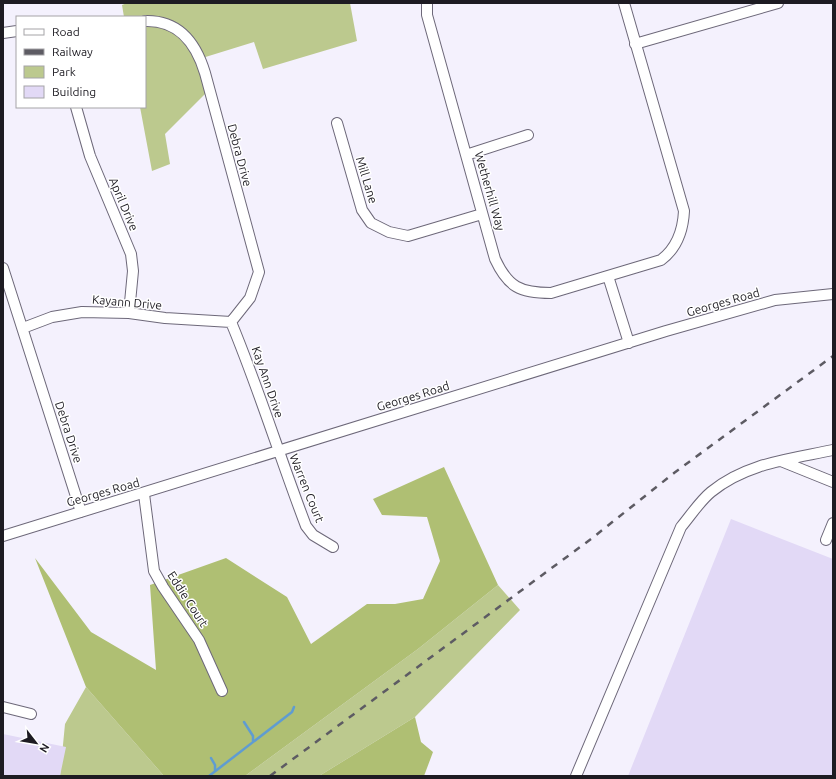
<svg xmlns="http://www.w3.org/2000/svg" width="836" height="779" font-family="Ubuntu,sans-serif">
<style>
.green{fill:#bcc98e}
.forest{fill:#afbf73}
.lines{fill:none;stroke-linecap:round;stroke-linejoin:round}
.stream{stroke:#5f9cd1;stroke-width:2.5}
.building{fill:#e2d9f6}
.minor-casing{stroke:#6d6879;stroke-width:12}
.minor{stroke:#fff;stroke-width:10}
.rail{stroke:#5d5b63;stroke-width:2.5;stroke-dasharray:7 7;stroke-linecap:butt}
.labels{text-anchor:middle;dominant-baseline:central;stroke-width:3;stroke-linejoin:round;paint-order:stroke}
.street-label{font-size:12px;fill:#1d1b22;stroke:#fff}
</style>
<rect width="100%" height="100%" fill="#f4f1fd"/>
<!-- green -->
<path class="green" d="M127,3h223l7,38 -94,28 -9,-27 -55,17 8,33 -42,42 5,30 -18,7 -12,-64h5v-90h-21l-2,-12z
M498,585l22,25 -105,107 -96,59h-74l173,-127z
M86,687l78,89h-104l5,-52z"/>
<!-- forest -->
<path class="forest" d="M444,467l54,118 -80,64 -173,127h-81l-78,-89 -51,-129 56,74 65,38 -6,-85 76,-27 61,39 24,47 56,-40h28l28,-5 17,-38 -13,-44 -45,-2 -9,-16z
M415,717l6,25 12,10 -9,24h-105z"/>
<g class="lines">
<!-- stream -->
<path class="stream" d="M244,722l9,14v6
M211,758l4,7v6
M209,776l83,-64 2,-5"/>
</g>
<!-- building -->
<path class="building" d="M731,519l102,40v217h-205z
M3,734l63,13 -6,29h-57z"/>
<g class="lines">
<!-- minor casing -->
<g class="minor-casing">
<path id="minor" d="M427,3v12l68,244c13,28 25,34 56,34l110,-33c16,-12 22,-29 23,-49l-60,-208
M145,21c34,-1 51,22 60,52l54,199 -9,26 -19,24
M3,33l14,-2
M635,44l143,-41
M76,107l14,49 41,98 2,17 -4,42
M337,123l25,87 9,13 18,9 19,4 74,-22
M466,155l62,-20
M3,268l78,244
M608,276l21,67
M231,322c28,67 49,136 75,204l7,9 20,12
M23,328l29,-11 30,-5 47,1 36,5 66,4
M781,461l52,21
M144,494l10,77 9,16 36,53 23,51
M3,536l663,-205 109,-31 58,-6
M826,540l7,-17
M3,707l28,7
M576,776l105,-249c10,-12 19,-26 30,-35 35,-29 80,-33 122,-42"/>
</g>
<!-- minor -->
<use href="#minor" class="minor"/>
<!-- rail -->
<path class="rail" d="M270,776l321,-237 83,-66 159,-117"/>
</g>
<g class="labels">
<!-- street labels -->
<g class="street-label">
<text transform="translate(240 155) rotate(75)">Debra Drive</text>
<text transform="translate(367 180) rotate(73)">Mill Lane</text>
<text transform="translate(490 191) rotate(74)">Wetherhill Way</text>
<text transform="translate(124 204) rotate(67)">April Drive</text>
<text transform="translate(127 302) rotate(5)">Kayann Drive</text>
<text transform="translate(723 302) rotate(-16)">Georges Road</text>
<text transform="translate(268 382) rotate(71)">Kay Ann Drive</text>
<text transform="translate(413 396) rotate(-17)">Georges Road</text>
<text transform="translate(69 432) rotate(72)">Debra Drive</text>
<text transform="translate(307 488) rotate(68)">Warren Court</text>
<text transform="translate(103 492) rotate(-16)">Georges Road</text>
<text transform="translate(188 599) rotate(57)">Eddie Court</text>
</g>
</g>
<!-- border -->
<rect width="836" height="779" fill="none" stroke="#1d1b22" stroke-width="8"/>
<!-- legend -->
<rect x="16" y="16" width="130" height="92" fill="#ffffff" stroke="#a5a4a7"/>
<rect x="24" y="29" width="20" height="6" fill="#ffffff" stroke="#a5a4a7"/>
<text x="52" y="36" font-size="12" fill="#1d1b22">Road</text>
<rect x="24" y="49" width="20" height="6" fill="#5d5b63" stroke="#a5a4a7"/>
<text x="52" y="56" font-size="12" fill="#1d1b22">Railway</text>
<rect x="24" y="66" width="20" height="12" fill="#bcc98e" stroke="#a5a4a7"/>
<text x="52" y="76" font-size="12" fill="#1d1b22">Park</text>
<rect x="24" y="86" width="20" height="12" fill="#e2d9f6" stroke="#a5a4a7"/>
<text x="52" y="96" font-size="12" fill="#1d1b22">Building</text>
<!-- north arrow -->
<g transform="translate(36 743) rotate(121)" stroke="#ffffff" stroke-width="3" paint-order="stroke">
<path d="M0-3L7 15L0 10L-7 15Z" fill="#1d1b22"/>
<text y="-6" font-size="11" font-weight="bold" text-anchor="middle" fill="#1d1b22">N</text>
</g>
</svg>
